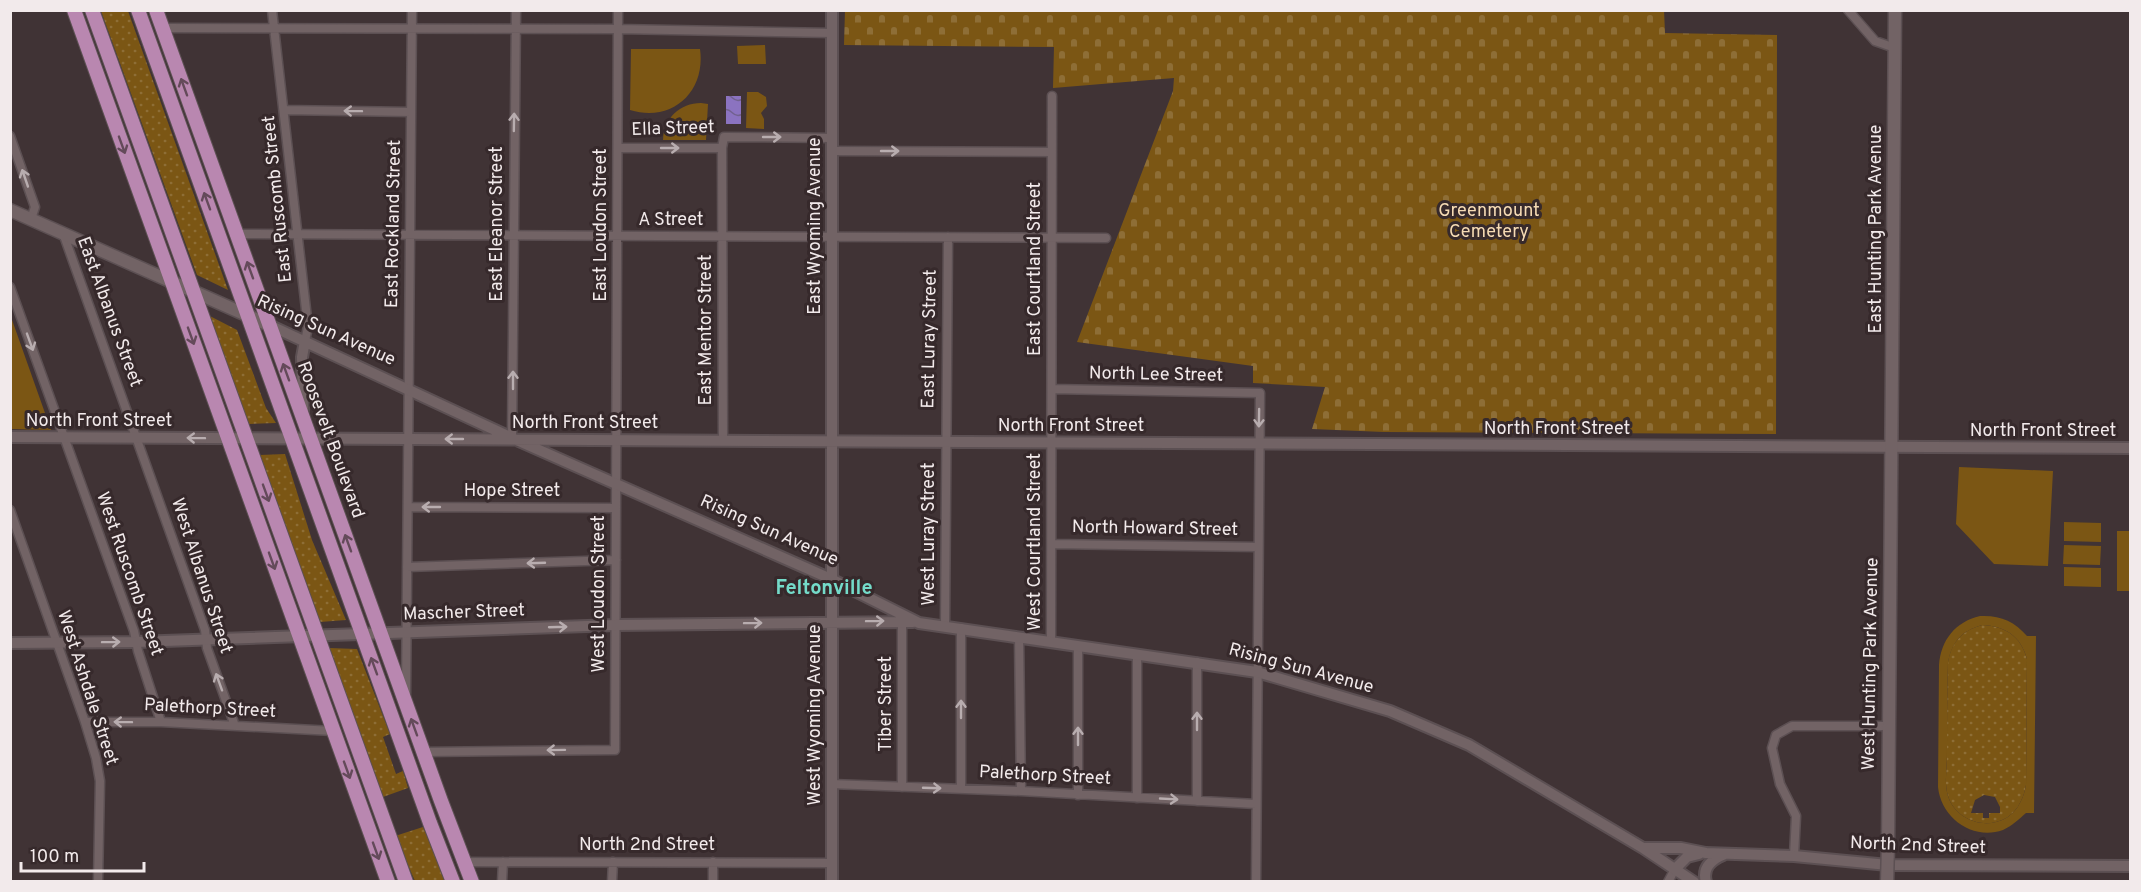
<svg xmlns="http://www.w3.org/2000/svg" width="2141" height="892" font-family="Overpass,sans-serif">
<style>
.grass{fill:url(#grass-dots);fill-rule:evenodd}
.cemetery{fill:url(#cemetery-stones)}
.park{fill:#7b5614;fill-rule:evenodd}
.water{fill:url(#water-waves)}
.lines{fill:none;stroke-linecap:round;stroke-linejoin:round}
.minor-casing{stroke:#5c5053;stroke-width:11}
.tertiary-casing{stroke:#5c5053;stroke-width:14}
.secondary-casing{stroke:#5c5053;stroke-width:15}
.trunk-casing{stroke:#5c5053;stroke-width:16}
.minor{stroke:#726365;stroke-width:8}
.tertiary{stroke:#726365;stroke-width:10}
.secondary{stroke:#726365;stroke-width:12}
.trunk{stroke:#b987b0;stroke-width:14}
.secondary-bridge-casing{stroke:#5c5053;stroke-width:15;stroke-linecap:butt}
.secondary-bridge{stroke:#726365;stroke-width:12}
.oneway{stroke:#644a5a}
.oneway2{stroke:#b8adaf}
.labels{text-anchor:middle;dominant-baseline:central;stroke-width:6;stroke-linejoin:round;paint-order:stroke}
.street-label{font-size:18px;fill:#f2eaeb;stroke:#36292b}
.park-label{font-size:18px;fill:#f6dbb4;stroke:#36292b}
.neighbourhood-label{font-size:20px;font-weight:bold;fill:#74dbc9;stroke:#36292b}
</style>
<defs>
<pattern id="grass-dots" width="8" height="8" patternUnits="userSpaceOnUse" patternTransform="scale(1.5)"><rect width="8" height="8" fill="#7b5614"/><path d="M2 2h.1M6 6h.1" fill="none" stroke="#8e6e36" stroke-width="1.8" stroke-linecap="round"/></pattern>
<pattern id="cemetery-stones" width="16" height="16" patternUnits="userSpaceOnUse" patternTransform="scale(1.5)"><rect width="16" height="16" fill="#7b5614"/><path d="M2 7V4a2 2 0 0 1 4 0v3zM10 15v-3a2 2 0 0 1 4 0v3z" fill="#8e6e36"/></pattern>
<pattern id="water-waves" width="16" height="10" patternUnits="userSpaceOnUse" patternTransform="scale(1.5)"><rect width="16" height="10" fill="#8b73c0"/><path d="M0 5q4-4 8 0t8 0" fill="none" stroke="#71618f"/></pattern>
</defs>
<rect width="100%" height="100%" fill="#403335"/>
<!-- grass -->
<path class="grass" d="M101,11h27l100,279 -31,-15z
M206,314l31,16 29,78 10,15 -28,1z
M285,454l27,86 34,80 -26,2 -60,-167z
M1982,625c23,1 39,11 45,34l-1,126c-3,17 -12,33 -30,37 -19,5 -42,-6 -48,-26 -4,-13 -1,-28 -1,-41 0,-31 0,-62 1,-93 4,-21 14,-31 34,-37zM1984,795l11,2 5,10v6h-11v5h-6v-5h-12l4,-13z
M329,648l28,1 33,85 -7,3 13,37 7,-3 5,17 -25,9z
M423,827l24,54h-32l-20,-45z"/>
<!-- cemetery -->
<path class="cemetery" d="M845,10h819l1,23 112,2 -1,399 -392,-2 -72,-3 13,-42 -72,-4v-17l-176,-24 96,-251 1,-13 -121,10 1,-41 -210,-2z"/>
<!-- park -->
<path class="park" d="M765,45l1,19h-28l-1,-18z
M631,49h69c6,43 -28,74 -70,61z
M747,92h11l8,5 1,9 -6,7 3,6v10l-18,-1z
M701,103l7,1 -2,36h-43c1,-22 17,-37 38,-37z
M10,317h1l40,113 -40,-1z
M1959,467l94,4 -5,95 -54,-2 -38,-40z
M2064,522l37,1v19l-37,-1z
M2117,531h13v60h-13z
M2064,545l37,1 -1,19 -37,-1z
M2064,567l37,1v19l-37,-1z
M1980,616c20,-1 34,5 47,20h9l-2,177h-8c-7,6 -14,13 -23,17 -30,11 -62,-12 -65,-43l1,-122c2,-25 16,-43 41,-49zM1982,625c23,1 39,11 45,34l-1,126c-3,17 -12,33 -30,37 -19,5 -42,-6 -48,-26 -4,-13 -1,-28 -1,-41 0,-31 0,-62 1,-92 4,-22 14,-32 34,-38z"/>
<!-- water -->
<path class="water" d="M726,96h15v28h-15z"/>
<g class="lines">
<!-- minor casing -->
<g class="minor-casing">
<path id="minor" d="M272,10l36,317 -3,14
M1848,10l27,31 20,7
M163,28l455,1 214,4
M284,110l127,2
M10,136l25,71 -4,12
M618,148h104
M832,151l220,1
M63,233l142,397 2,18 28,78
M237,234l869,4
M10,287l124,344 4,20 23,71
M1052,389l208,4 -4,489
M512,438l4,-428
M723,440l-1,-292 2,-11 108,1
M408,507l208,1
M10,510l75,212 11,36 4,23 -2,101
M1052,544l206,3
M407,567l209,-7
M902,620v167
M945,626l3,-389
M961,628v161
M1019,637l2,154
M1051,641l1,-545
M1197,662v139
M406,694l6,-684
M85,722h76l172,9
M423,752l192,-2 3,-740
M831,784l190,7 235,13
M1078,795v-149
M1137,798v-144
M1794,856l2,-40 -16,-32 -8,-36 4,-13 16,-9h97
M463,862l368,1
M502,882l1,-20
M612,882l1,-20
M713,882v-20
M1668,882l7,-13"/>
</g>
<!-- tertiary casing -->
<g class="tertiary-casing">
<path id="tertiary" d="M269,325l243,113 319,141 88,44 338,49 133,39 79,34 174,103 51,34
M303,410l-1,-53 3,-16
M10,437l2120,11
M10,643l126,-1 480,-17 297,-3
M1644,848h37l25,5 88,3 94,9 242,1
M1675,869l12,-12 12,-3
M832,882v-872
M1706,882c-4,-14 5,-22 17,-27"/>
</g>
<!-- secondary casing -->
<g class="secondary-casing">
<path id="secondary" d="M10,210l259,115
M1888,846l7,-836"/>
</g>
<!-- trunk casing -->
<g class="trunk-casing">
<path id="trunk" d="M74,10l314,872
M92,10l314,872
M138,10l292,813 23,59
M156,10l285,791 31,81"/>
</g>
<!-- minor -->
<use href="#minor" class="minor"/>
<!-- tertiary -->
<use href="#tertiary" class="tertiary"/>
<!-- secondary -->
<use href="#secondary" class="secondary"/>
<!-- trunk -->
<use href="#trunk" class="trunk"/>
<!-- secondary-bridge casing -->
<g class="secondary-bridge-casing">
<path id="secondary-bridge" d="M1887,882l1,-36"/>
</g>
<!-- secondary-bridge -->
<use href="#secondary-bridge" class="secondary-bridge"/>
</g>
<!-- one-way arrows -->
<defs><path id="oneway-shaft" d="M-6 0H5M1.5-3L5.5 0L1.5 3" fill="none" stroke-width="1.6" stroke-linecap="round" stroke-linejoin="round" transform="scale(1.5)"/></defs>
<g class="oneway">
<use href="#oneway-shaft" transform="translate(184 87) rotate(-110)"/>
<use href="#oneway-shaft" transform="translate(122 145) rotate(70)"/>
<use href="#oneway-shaft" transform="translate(207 201) rotate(-110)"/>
<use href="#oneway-shaft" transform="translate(250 270) rotate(-110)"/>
<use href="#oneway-shaft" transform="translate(191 336) rotate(70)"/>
<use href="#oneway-shaft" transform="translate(286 372) rotate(-110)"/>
<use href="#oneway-shaft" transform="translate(266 493) rotate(70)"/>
<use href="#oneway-shaft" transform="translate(348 543) rotate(-110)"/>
<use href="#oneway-shaft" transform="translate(272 561) rotate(70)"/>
<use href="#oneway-shaft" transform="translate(374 666) rotate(-110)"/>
<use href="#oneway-shaft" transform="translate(414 727) rotate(-110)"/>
<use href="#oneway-shaft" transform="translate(347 770) rotate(70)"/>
<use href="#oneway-shaft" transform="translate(376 851) rotate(70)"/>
</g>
<g class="oneway2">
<use href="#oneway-shaft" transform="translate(353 111) rotate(-179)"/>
<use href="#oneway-shaft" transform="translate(514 122) rotate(-89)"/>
<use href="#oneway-shaft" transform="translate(772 137)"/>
<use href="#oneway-shaft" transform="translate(670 148)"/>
<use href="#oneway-shaft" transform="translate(890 151)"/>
<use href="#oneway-shaft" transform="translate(25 178) rotate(-109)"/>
<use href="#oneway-shaft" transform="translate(30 342) rotate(70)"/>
<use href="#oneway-shaft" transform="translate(513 380) rotate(-90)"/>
<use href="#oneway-shaft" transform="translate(1259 418) rotate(91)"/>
<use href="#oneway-shaft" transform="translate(196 438) rotate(-179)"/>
<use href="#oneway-shaft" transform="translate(454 439) rotate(180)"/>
<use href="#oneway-shaft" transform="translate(431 507) rotate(-180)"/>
<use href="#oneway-shaft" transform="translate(536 563) rotate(178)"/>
<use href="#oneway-shaft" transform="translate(875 621) rotate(-1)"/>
<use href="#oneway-shaft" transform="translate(753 623) rotate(-1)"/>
<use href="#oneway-shaft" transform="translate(558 627) rotate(-2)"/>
<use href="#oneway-shaft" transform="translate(111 642) rotate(-1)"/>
<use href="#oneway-shaft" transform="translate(219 682) rotate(-110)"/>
<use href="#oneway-shaft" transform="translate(961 709) rotate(-90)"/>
<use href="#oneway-shaft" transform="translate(1197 721) rotate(-90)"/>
<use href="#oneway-shaft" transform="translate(123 722) rotate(-179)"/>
<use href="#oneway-shaft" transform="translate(1078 736) rotate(-90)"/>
<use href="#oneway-shaft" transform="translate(556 750) rotate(179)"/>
<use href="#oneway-shaft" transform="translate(932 788) rotate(2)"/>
<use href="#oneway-shaft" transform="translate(1169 799) rotate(3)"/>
</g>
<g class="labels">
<!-- street labels -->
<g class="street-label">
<text transform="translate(673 129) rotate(-2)">Ella Street</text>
<text transform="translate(278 199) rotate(-96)">East Ruscomb Street</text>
<text x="671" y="220">A Street</text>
<text transform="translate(394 224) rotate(-89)">East Rockland Street</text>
<text transform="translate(497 224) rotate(-90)">East Eleanor Street</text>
<text transform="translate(601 225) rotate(-90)">East Loudon Street</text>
<text transform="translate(815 226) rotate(-90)">East Wyoming Avenue</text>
<text transform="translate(1876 229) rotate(-90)">East Hunting Park Avenue</text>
<text transform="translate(1035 269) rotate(-90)">East Courtland Street</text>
<text transform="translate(109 312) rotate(70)">East Albanus Street</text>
<text transform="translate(706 330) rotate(-90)">East Mentor Street</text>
<text transform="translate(326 331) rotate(24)">Rising Sun Avenue</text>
<text transform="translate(930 339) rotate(-89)">East Luray Street</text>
<text transform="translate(1156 375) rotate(1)">North Lee Street</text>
<text x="99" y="421">North Front Street</text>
<text x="585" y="423">North Front Street</text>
<text x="1071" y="426">North Front Street</text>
<text x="1557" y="429">North Front Street</text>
<text x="2043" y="431">North Front Street</text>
<text transform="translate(330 440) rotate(70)">Roosevelt Boulevard</text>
<text x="512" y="491">Hope Street</text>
<text transform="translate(1155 529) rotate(1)">North Howard Street</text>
<text transform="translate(769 531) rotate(24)">Rising Sun Avenue</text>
<text transform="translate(929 534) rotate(-90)">West Luray Street</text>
<text transform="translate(1035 542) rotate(-90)">West Courtland Street</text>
<text transform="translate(129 574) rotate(71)">West Ruscomb Street</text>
<text transform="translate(201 576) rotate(72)">West Albanus Street</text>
<text transform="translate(599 594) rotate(-90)">West Loudon Street</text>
<text transform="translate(464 613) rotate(-2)">Mascher Street</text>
<text transform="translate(1871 664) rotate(-89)">West Hunting Park Avenue</text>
<text transform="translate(1301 669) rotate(15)">Rising Sun Avenue</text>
<text transform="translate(87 688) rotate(72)">West Ashdale Street</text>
<text transform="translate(886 704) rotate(-90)">Tiber Street</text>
<text transform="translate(210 709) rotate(3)">Palethorp Street</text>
<text transform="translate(815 715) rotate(-90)">West Wyoming Avenue</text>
<text transform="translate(1045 776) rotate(3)">Palethorp Street</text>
<text x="647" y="845">North 2nd Street</text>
<text transform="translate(1918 846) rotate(2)">North 2nd Street</text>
</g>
<!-- park labels -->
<g class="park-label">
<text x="1489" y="211">Greenmount<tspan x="1489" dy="21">Cemetery</tspan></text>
</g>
<!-- neighbourhood labels -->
<g class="neighbourhood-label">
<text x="824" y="589">Feltonville</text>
</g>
</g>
<!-- border -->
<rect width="2141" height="892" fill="none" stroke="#f2eaeb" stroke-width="24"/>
<!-- scale -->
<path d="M21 862v9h123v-9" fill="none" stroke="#f2eaeb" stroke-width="3"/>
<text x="30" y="862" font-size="18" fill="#f2eaeb" stroke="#36292b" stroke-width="4.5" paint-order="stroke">100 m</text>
</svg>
